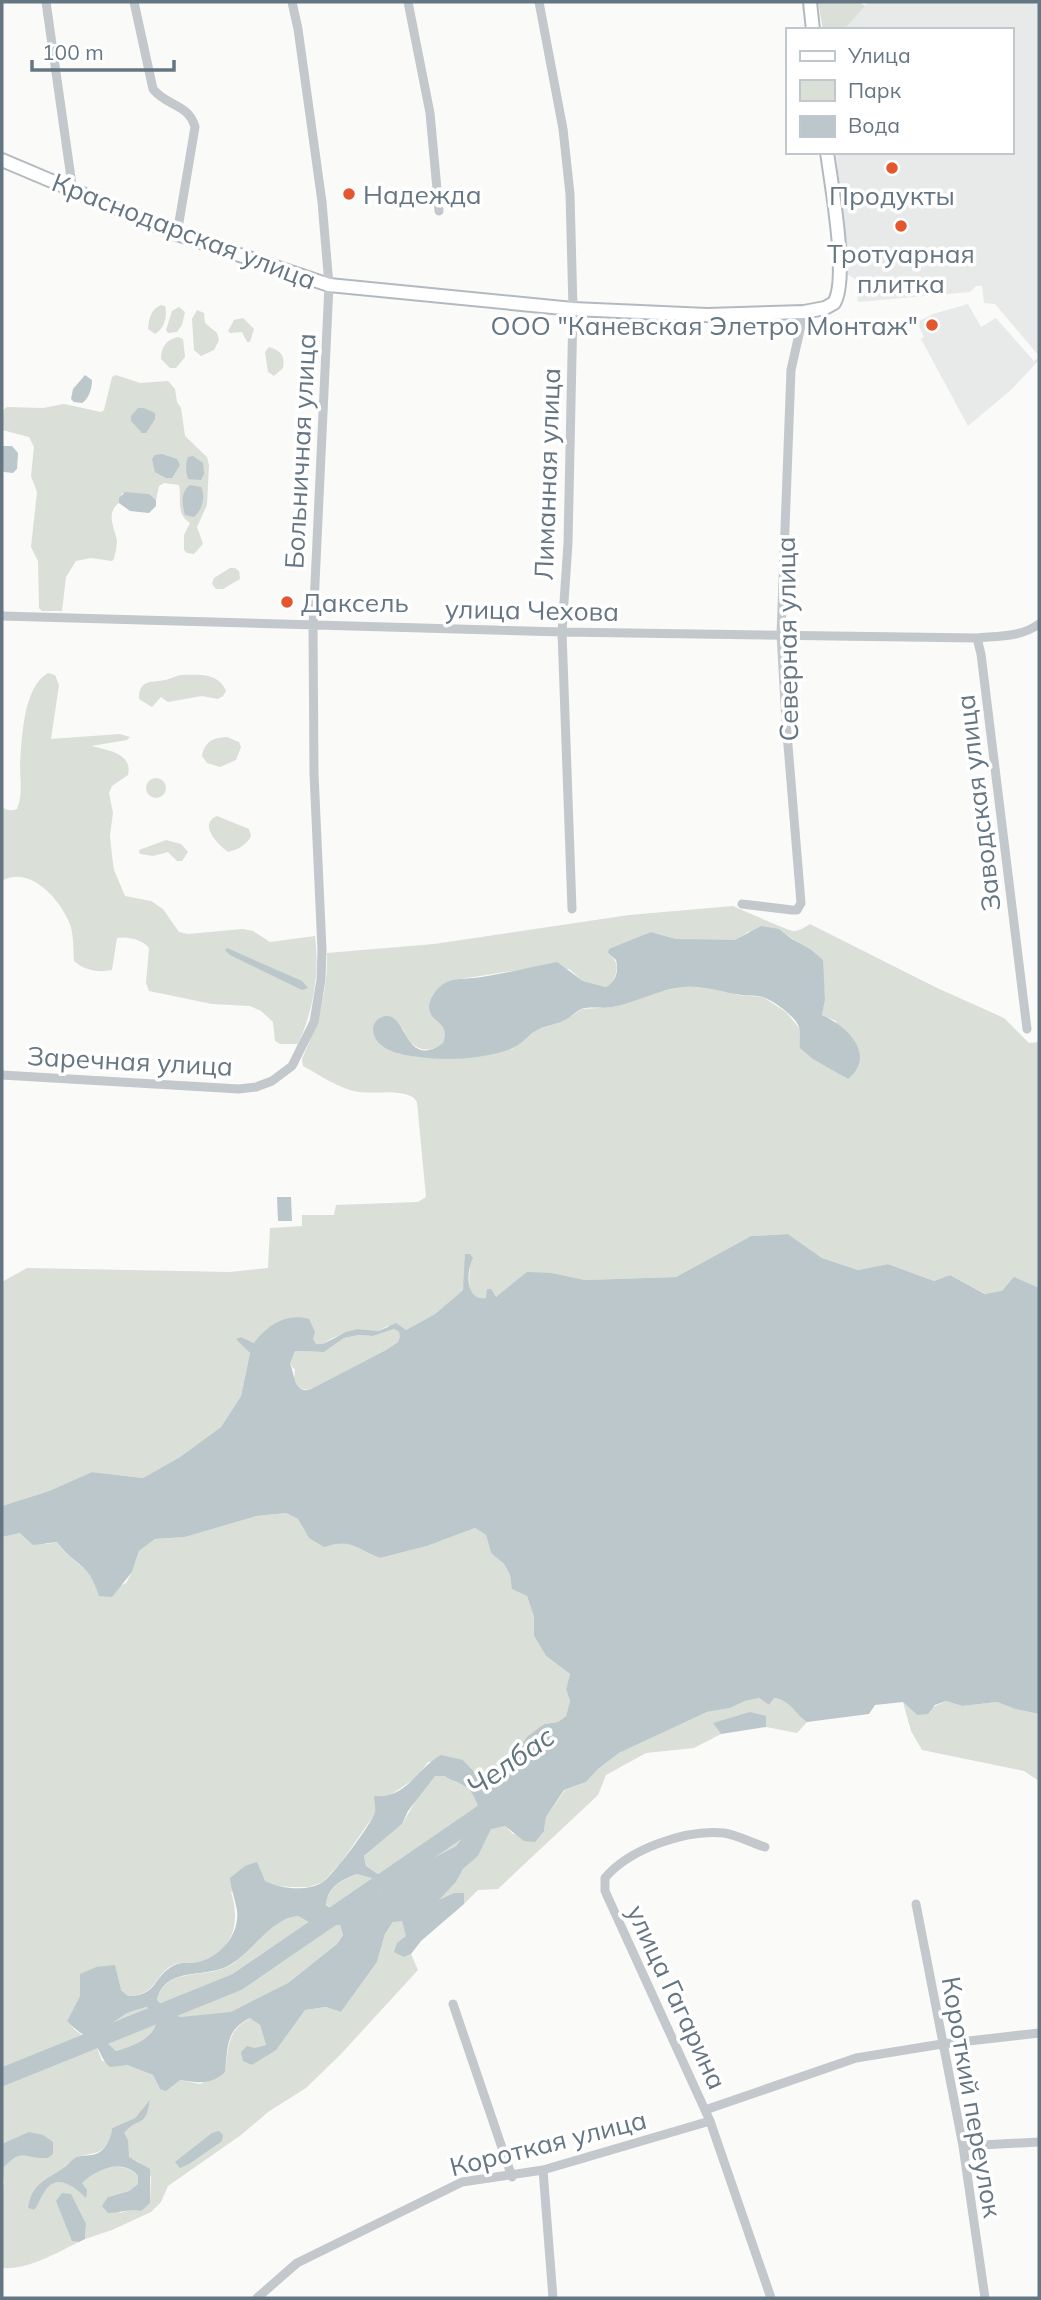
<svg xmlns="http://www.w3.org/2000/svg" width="1041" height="2300" font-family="Mulish,sans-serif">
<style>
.built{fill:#e8e9e9}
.green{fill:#dadfd7;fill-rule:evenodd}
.water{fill:#bbc7cb;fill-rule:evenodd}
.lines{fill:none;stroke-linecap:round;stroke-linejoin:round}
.river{stroke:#bbc7cb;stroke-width:18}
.secondary-casing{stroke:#b3babf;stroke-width:16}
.street{stroke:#c3c8cc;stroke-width:9}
.secondary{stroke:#fff;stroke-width:12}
.poi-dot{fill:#e4572e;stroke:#fff;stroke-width:2.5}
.labels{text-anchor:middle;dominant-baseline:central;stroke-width:7;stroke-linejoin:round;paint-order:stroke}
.poi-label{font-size:26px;fill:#657683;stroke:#fff;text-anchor:start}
.street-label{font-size:26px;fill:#657683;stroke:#fff}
.water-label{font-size:28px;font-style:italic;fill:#60757c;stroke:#fff}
</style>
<rect width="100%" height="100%" fill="#fafaf8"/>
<!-- built -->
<path class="built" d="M868,2h171v354l-44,-52 -11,-1 -2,-17h-6l-6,6 -112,10 -1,-9 3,-11 -12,-7 -12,-123h175v-122h-167z
M968,304l13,23 15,-9 38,43 5,-4v3l-27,29 -44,37 -47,-87 3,-2 -7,-15 16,-8z"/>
<!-- green -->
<path class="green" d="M818,2h41l6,4 -21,24h-21z
M161,305l4,1c3,10 -1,23 -10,28l-7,-5c1,-10 2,-19 13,-24z
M179,307l6,5 -3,13 -5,7 -9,1 -2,-3 6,-19z
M197,310l7,3 1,10 12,10 2,7 -5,10 -13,6 -7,-6 -2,-31z
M243,318l11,11 -4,13h-3l-5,-10 -12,1 -2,-2 6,-11z
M178,337l5,2 2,18 -9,11h-6l-9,-9c0,-12 5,-19 17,-22z
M269,347c12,4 16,8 14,21l-9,8 -6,-4 -3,-20z
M116,375l24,8 28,-2 7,8 2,13 4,6 4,28 22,21 2,8 -2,40 -10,22 6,17 -9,10 -7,-1 -3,-3v-15l6,-12c-15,-10 -8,-23 -11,-38l-15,-2 -5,3 -3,14 -7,-6 -27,-1 -3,10c-14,10 -4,26 -2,38 0,5 -2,13 -3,18l-2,2 -21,-3 -15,3 -10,16 -4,34h-20l-3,-3 -1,-47 -7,-14 6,-55 -6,-16 3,-29 -5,-10 -27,-7v-19l5,-4 36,1 21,-4 37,8 3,-2 8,-33z
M230,568h5l4,3 1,8 -17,10h-7l-4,-5 2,-6z
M48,673l7,2 4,10 -8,54 69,-5 10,3 -3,3 -36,6c16,4 42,7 37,29l-16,11 -3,7 4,20 -3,22 2,21 2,14 11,26 26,5 12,8 16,23 9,2 55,-5 10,2 17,11 45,-6c5,38 -2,75 -17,108h-18l-5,-3 -2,-19 -12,-11 -11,-5 -38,-2 -63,-13 -3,-8 3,-35c-6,-8 -21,-12 -32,-10l-5,32c-14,3 -28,0 -38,-9 -1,-13 0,-28 -5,-39 -10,-24 -40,-57 -67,-41v-74c5,4 9,4 15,2 6,-14 3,-29 3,-44 2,-27 3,-78 28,-92z
M180,675c18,0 38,-3 46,16l-3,5 -5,3 -16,-3 -34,6 -7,-5 -9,10 -13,-8c0,-23 16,-15 30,-20 3,-1 7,-3 11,-4z
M227,737l12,5 2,5 -5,13 -16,7 -13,-4 -5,-7c3,-15 11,-18 25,-19z
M146 788a10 10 0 1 1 20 0a10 10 0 1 1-20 0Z
M217,816l32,13 2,7c-4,9 -14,14 -23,16 -11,-8 -30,-28 -11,-36z
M166,840l15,4 7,8 -6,9h-5l-9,-9 -15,4 -13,-2 -1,-4z
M733,906c7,3 58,26 61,25 6,0 11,-4 16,-7l125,63 69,31 25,25 10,-1v246l-53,6 -36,-19 -16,6 -46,-17 -30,6 -36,-12 -34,-24 -37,2 -75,41 -91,3 -33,-7 -57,24 -7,-3 -2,5c-22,3 -16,-22 -16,-37l-4,4 -3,24 -28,24 -29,16 -19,-4 -8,5 -22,-2 -25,9 -9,6h-7l-3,-5 -59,4 -13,-6 -4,2 13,14 -9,43 -20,31 -41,30 -37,21 -51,-6 -43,19 -47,15v-224l25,-14 203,4 38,-4 2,-40 32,-2v-11h32l2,-10 82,-3 8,-5 -9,-95 -4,-5c-16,-8 -37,-3 -54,-5 -20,-3 -39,-17 -56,-26l-1,-7c16,-35 26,-67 25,-106l107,-9 195,-29zM779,929c14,11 30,19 43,31l3,40 -3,15 14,6 11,58 -14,-10 -47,-57 -23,-15 -25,-2 -25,-8h-30l-35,7 -34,13 -32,2 -19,12 -26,9 -25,19 -113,5 3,-26c8,19 22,29 41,15 3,-9 3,-14 -4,-21l9,-41 77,-12h44l14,12 23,6 6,-3c6,-14 8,-21 -4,-31l43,-21 25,7 27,2 33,-1 12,-8z
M394,1329l5,3 2,5 -3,5 -12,8 -77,40 -11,-2 -4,-9 1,-9 -5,-6 5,-13 29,1 20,-14 15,-3 14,1z
M286,1513l12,6 11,19 42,5 29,15 47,-12 48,-18 11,7 5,18 13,11 6,11 3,14 14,7 7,21v19l12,20 24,18 -4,15 4,12 -4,15 -8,6 -15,2 -49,57 -13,-2 -18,-19 -35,2 -11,15 -31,21 -44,63 -19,21 -14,5h-18l-17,-1 -9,-5 -34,11c10,31 2,61 -33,70 -8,2 -19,-1 -27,4 -18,11 -14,29 -43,30l-32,-29 -15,7 -1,22 -13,25 8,9 21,15 6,16 25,4 26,10 7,14 20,-9 20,4 25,-12c4,-24 1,-42 26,-54l9,7 6,20 -12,3 -2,17 24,-16 29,-39 21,-3 15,5 36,-50 8,-28 9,-13h8l5,15 -3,21 7,-3 7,16 -77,84 -35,34 -38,24 -27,23 -73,51 -7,16 -10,10 -39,18 -27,9 1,-15 -14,16 7,2c-23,11 -51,28 -77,26v-81l2,-3 -2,-15 13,-14 38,-2v-10c-23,-16 -28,-6 -51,1v-607l18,-4 26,11 11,-2c17,25 31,19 42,53l27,-12 6,-11 7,-21 16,-12 30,-2 72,-21zM150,2101c-4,25 -13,17 -27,32l5,7v17l11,5 12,15 -1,26 -30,10 -12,-16 21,-6 9,-7v-8c-11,-13 -31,-11 -45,-2 -7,3 -10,11 -19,11 -7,0 -13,-6 -21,-2 -10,4 -12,19 -19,27l-6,-2c14,-15 29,-37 46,-49 10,-7 20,-2 30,-11 6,-6 7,-12 8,-20l23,-10z
M759,1698l10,7 5,-7c16,2 21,16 33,24l-10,11 -31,-6 -1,-11 -51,8 7,10 -27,14 -48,5 -40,22 -8,20 -100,94 -20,1 -14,14 -1,-11h-9l-17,9 19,-20 7,-13 15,-13 13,-28 14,-2 8,8 31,-3 2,-14 19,-27 21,-8 12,-13 21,-16 88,-41 23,-4 15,-7z
M946,1701l16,5 35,-4 18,7 24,5v67l-15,-10 -102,-21 -11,-19 -8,-29 14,13z
M435,1775l10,1c6,5 9,4 16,8 11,5 15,16 18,26l-5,13 -18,23 -38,20 -19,16 -18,-6 -15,-10 -2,-10 38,-32 19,-32z
M358,1874l21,6 7,9c-9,9 -27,23 -40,25 -7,0 -15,-5 -20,-10 3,-18 15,-24 32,-30z
M298,1916l14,8 28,1 3,10 -6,9 -49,39 -57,30 -51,4 -12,-6 -11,-11c9,-33 44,-21 70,-33 20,-10 36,-36 55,-47 4,-2 11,-3 16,-4z
M146,2007l11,5c3,25 -22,33 -41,39l-11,-10 3,-15 19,-13z"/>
<!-- water -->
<path class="water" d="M85,375l7,5c0,8 -3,19 -10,23l-8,-1 -3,-3 2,-10z
M138,408h6l11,5v6l-9,14h-4l-11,-12v-5z
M3,446h9l6,7 -1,16 -4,4 -9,-1 -2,-2z
M162,454l15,5 3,6 -8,13h-6l-11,-6 -3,-13 3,-4z
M193,456l10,7 1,11 -3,6 -13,-1c-2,-7 -3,-15 0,-22z
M190,485l11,2c5,10 1,23 -7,30l-9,-2c-3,-10 -5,-23 5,-30z
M125,492l24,2 7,6v6l-7,7 -19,-2 -11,-8v-5z
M761,926l18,3 13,10 18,10 13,11 2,40 -3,15c25,11 55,40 26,64l-35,-20 -13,-11c-1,-6 1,-15 -1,-21 -4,-11 -25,-26 -36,-30 -7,-2 -15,-1 -21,-2 -21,-3 -36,-10 -58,-8 -25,2 -47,15 -71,20 -10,2 -22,-1 -32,2 -6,3 -11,9 -18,12 -9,4 -20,5 -29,11 -8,6 -16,15 -26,18 -29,9 -59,11 -89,7 -16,-2 -45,-6 -46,-28 0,-5 4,-10 9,-12 25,-10 21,55 61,26 8,-23 -14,-19 -14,-37 1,-10 11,-22 20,-25 9,-3 23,-2 33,-4 25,-4 50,-10 75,-15l26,19 23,6c10,-5 13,-16 10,-27l-8,-7 1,-4 42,-17 25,7 59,1z
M227,948l75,33 6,7 -6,2 -72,-35 -5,-5z
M277,1197h14l1,24h-14z
M788,1234l34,24 36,12 30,-6 46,17 16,-6 35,19 17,-3 12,-14 25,11v426l-24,-5 -18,-7 -35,4 -16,-5 -11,4 -7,9 -11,1 -14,-13 -28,3 -6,9 -62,8c-12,-8 -17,-22 -33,-24l-5,7 -10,-7 -14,3 -15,7 -23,4 -88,41 -21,16 -12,13 -22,8 -18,27 -2,14 -9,11 -11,-1 -19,-15 -14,3 -13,27 -15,13 -7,13 -17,18 15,-7h10v11l-43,37 -10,13 -7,3 -10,-5 3,-9 9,-7 -4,-15 -9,1 -8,12 -8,28 -36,50 -15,-5 -21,3 -29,40 -24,15 -9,-4 -2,-9 6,-6 7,2 12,-3 -6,-20 -10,-7c-25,12 -22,30 -25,54 -14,13 -27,11 -45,8l-14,11 -6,-2 -7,-14 -26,-10 -17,2c-9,-7 -9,-17 -16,-23 -9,-9 -19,-14 -27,-23l13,-25v-22l16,-7 19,-2 6,25 7,6c29,0 25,-18 43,-29 8,-6 18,-3 27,-5 22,-5 42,-27 39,-52 -2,-11 -6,-21 -7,-32l15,-12 12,-4 8,19c15,8 43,11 58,1 10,-7 49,-58 52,-70 1,-4 -1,-12 -1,-16 32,4 43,-28 67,-41l22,5 18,19 13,2 34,-45 16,-12 14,-2 8,-6 4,-15 -4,-12 4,-15 -24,-18 -12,-20v-19l-7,-21 -15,-7 -2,-14 -6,-11 -13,-11 -5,-18 -11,-7 -48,18 -47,12c-24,-10 -30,-20 -56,-11l-15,-9 -11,-19 -12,-6 -29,3 -72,21 -30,2 -16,12 -7,21 -20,25 -13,-1c-11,-35 -24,-29 -42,-54l-24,3 -13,-12 -18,4v-31l47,-15 43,-19 51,6 37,-21 41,-30 20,-31 9,-43 -14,-14 5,-2 13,6c12,-17 33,-31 55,-24l6,13 -2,7 3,5h7l23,-12 11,-3 22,2 17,-8 10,7 29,-16 28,-24 2,-36h5l3,4c-7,12 -8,44 13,40l1,-9h4l5,8 31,-25 25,1 33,7 91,-3 75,-41zM394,1329l5,3 1,5 -2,5 -12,8 -77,40c-16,2 -14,-16 -19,-26l5,-13 29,1 20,-14 15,-3 14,1zM435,1776h10c6,5 9,4 16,8 11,5 15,16 18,26l-5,13 -18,23 -38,20 -19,16 -18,-6 -15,-10 -2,-10 38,-32 6,-13zM357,1874l22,6 7,9 -6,6 -11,-1c-10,20 -25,24 -43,11 2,-19 15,-25 31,-31zM298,1916l14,8 28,1 3,10 -6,9 -49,39 -57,29 -51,5 -12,-6 -11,-11c8,-33 44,-22 69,-33 21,-10 36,-35 56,-46 4,-3 11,-4 16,-5zM146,2007l11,5c3,25 -22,33 -41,39l-11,-10 3,-15 19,-13z
M750,1712l16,4v11l-45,7 -8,-11z
M150,2100c-4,29 -12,16 -26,33l4,7 1,17 21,12v34l-9,8c-11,-3 -20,2 -33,2l-6,-7 6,-9 21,-6 9,-7v-8c-15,-18 -41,-7 -56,7l5,7 -1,8c-11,-11 -29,-26 -41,-7 -5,7 -6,13 -11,19l-6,-2c4,-24 16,-27 34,-39 5,-3 8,-8 13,-11 5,-3 10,-2 16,-3 13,-1 20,-15 21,-27l23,-10z
M219,2131l4,4 -1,6 -33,23 -9,4 -5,-6 37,-29z
M29,2132l14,3 10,7v12l-5,4c-27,1 -24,-12 -46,11v-25z
M62,2193l9,1 15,30 -1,15 -6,3 -7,-1 -16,-40z"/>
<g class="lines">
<!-- river -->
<path class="river" d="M2,2077l235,-95 258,-177"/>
<!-- secondary casing -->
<g class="secondary-casing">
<path id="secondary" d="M810,2l3,28
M2,160l175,74 152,51 244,24 134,6 97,-3 21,-4 9,-5c15,-24 -3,-120 -7,-151"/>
</g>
<!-- street -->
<path class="street" d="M46,2l27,190
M134,2l19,87c13,17 36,15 42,38l-18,107
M408,2l22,111 9,98
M539,2l24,127 7,65 3,115 -5,234 -6,89 10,277
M2,616l560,16 415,6c21,-2 45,-1 62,-14
M977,638l4,16 46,375
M742,904l50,6h5l4,-7 -15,-182 -5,-87 10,-264 13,-58
M2,1075l237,14 17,-2 16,-6 20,-15 22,-44 7,-42 1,-30 -8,-176 -1,-148 16,-341 -7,-83 -24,-173 -6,-27
M765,1847c-13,-4 -28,-12 -41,-14 -38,-4 -95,16 -119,45v13l105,230 61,177
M916,1904l47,242 22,152
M453,2004l59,173
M705,2110l151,-52 86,-14 97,-11
M963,2146l76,-4
M543,2170l10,128
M257,2298l40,-35 165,-81 81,-12 167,-49"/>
<!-- secondary -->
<use href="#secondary" class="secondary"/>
</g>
<!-- markers -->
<g class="poi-dot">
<circle cx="892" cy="168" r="7"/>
<circle cx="349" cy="194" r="7"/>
<circle cx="901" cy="226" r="7"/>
<circle cx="932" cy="325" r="7"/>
<circle cx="287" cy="602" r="7"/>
</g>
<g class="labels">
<!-- poi labels -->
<g class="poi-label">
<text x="363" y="194">Надежда</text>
<text x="892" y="195" text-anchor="middle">Продукты</text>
<text x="901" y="253" text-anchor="middle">Тротуарная<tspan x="901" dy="30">плитка</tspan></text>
<text x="918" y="325" text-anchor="end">ООО "Каневская Элетро Монтаж"</text>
<text x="301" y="602">Даксель</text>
</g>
<!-- street labels -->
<g class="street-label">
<text transform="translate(184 231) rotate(21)">Краснодарская улица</text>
<text transform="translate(300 451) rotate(-87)">Больничная улица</text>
<text transform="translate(547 474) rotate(-88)">Лиманная улица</text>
<text transform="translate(532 610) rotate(1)">улица Чехова</text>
<text transform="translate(787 639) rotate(-91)">Северная улица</text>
<text transform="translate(978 803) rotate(-97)">Заводская улица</text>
<text transform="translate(130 1061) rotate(3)">Заречная улица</text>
<text transform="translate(677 1997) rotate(65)">улица Гагарина</text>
<text transform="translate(972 2097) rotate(80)">Короткий переулок</text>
<text transform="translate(548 2143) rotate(-14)">Короткая улица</text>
</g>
<!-- water labels -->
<g class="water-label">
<text transform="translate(510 1761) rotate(-35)">Челбас</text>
</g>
</g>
<!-- border -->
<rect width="1041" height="2300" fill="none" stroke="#657683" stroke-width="7"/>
<!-- legend -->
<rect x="786" y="28" width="228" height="126" fill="#ffffff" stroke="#c1c8cd" stroke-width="2"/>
<rect x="800" y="51" width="35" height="10" fill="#ffffff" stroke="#c1c8cd" stroke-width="2"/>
<text x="848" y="63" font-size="21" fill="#657683">Улица</text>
<rect x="800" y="80" width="35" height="21" fill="#dadfd7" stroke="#c1c8cd" stroke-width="2"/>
<text x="848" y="98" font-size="21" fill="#657683">Парк</text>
<rect x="800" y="116" width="35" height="21" fill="#bbc7cb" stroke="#c1c8cd" stroke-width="2"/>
<text x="848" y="133" font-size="21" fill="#657683">Вода</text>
<!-- scale -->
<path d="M32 60v10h142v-10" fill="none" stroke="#657683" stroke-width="3.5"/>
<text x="42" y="60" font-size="21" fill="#657683" stroke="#ffffff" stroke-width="5" paint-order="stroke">100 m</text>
</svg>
